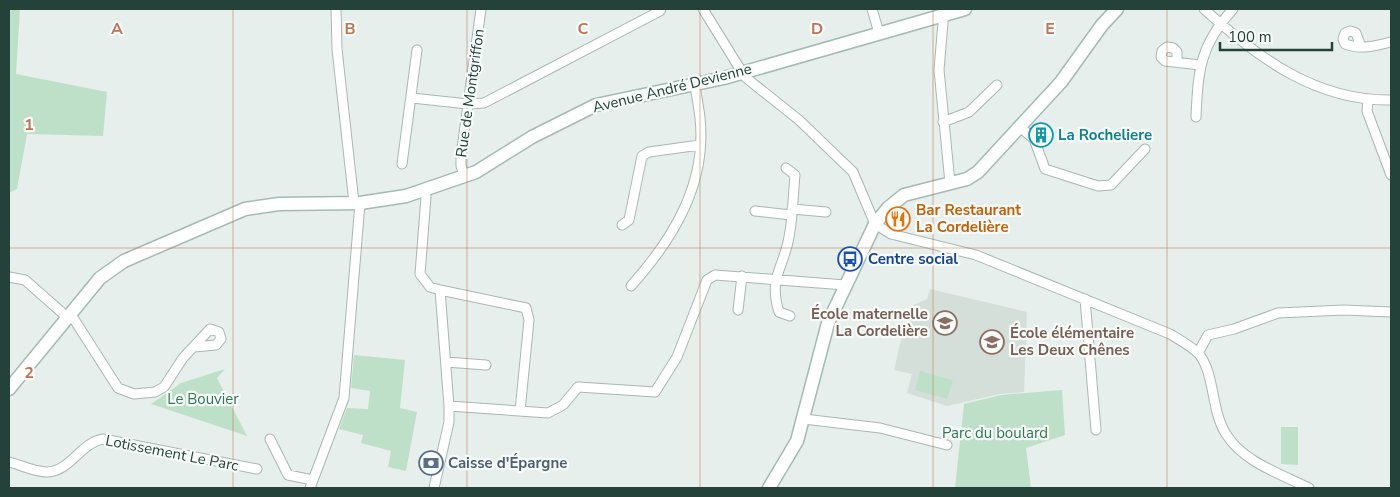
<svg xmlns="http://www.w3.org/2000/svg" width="1400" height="497" font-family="'Nunito Sans',sans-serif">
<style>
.built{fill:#d4dfda}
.green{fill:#bfe0c8}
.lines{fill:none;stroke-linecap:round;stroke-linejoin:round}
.street-casing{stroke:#a8b8b2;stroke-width:11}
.secondary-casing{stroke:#a4bbb3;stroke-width:15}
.street{stroke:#fff;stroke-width:9}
.secondary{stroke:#fff;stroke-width:12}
.grid{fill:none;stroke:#c07456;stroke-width:1;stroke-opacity:0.55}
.labels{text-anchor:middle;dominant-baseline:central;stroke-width:4.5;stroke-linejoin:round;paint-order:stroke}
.street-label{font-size:15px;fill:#24423a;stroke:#f7fbf9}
.culture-label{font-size:15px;font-weight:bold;fill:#0d838f;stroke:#f7fbf9;text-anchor:start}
.food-label{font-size:15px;font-weight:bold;fill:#c56008;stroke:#f7fbf9;text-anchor:start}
.transit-label{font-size:15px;font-weight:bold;fill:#164399;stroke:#f7fbf9;text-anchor:start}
.education-label{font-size:15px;font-weight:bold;fill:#785e54;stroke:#f7fbf9;text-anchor:end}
.park-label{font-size:15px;fill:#2d7a4b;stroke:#f7fbf9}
.service-label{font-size:15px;font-weight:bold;fill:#4e5e75;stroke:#f7fbf9;text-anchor:start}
.grid-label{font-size:16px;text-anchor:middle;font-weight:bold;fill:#c07456;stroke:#f7fbf9;stroke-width:4.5;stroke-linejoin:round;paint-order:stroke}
</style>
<rect width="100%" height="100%" fill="#e6efeb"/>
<!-- built -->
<path class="built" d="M930,289l97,23 -3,80 -24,2 -53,12 -40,-13 5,-19 -18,-4 6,-26 12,-38 15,-7z"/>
<!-- green -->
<path class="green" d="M9,9h11l-4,65 91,18 -4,44 -76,-2 -10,55 -8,4z
M354,355l51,5 -5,48 17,4 -11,59 -18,-4 3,-16 -30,-8 2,-8 -24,-6 8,-21 21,1 2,-18 -19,-3z
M225,369l-8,9 30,58 -96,-32 30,-21z
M920,371l33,9 -6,19 -32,-9z
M1062,390l3,45 -39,13 5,40h-76l9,-84 37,-9z
M1281,427h17v38l-17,-1z"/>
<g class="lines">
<!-- street casing -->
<g class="street-casing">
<path id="street" d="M336,9l1,40 17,154
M703,9l42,68 54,43 54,52 22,52 16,10 85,21 194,79c10,6 21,12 29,20 16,20 12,57 27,80 17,28 55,40 83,54
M872,9l7,24
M1204,9c54,49 112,92 187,91
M944,11l-5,59 11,113
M1361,47l-5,-14 -6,-2 -5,2 -2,6 2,5c15,6 31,2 46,-2
M1177,62v-10l-4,-4 -6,-1 -5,4 -1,6 4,4 35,4
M412,98l56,6 16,-1 176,-92 1,-2
M1368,101l-1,10 24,64
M1196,117c2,-47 4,-72 37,-108
M943,122l26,-10 28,-27
M1020,127l14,12 11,30 53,17 13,-1 34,-36
M402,164l15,-114
M786,168l9,7c-2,20 -2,42 -6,62 -5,31 -21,40 -10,75l11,4
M465,177l-4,-11v-10l20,-147
M424,191l2,6 -6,77 10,13 10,3 9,116v16l-15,66
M792,209l34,3
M755,211l36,4
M622,225l7,-5 13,-64 7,-4 51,-7
M9,277l16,3 42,37
M631,286c42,-47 76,-102 69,-168 -1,-11 -4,-23 -5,-34
M440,290l86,18 3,12 -9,91
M1085,299l11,131
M738,310l4,-34
M70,313l48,75 16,6 21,-2 9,-5 19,-29 27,-29 9,3 2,7 -5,6 -22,2
M1198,353l10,-18 26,-6 44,-16 66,-3 47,2
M446,362l40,3
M449,406l99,7 15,-8 15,-18 77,5 22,-35 30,-77 8,-5 130,10
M804,419l76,9 67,17
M270,439l18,36 25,5
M9,462c12,3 25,10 38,10 24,-1 33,-29 56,-33l154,30
M310,488l34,-90 16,-195"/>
</g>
<!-- secondary casing -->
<g class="secondary-casing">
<path id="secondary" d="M9,389l91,-111 24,-17 121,-52 34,-5 81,-1 46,-7 70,-24 56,-35 64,-32 128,-27 241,-69
M769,488l28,-47 31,-118 47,-99 13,-16 16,-13 63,-16 11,-7 83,-90 41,-57 15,-16"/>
</g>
<!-- street -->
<use href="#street" class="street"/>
<!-- secondary -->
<use href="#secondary" class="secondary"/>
</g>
<!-- grid -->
<path class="grid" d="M233,9v479M467,9v479M700,9v479M933,9v479M1167,9v479M9,248h1382"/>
<!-- icons -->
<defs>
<g id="building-ring" transform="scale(1.25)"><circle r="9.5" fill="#f7fbf9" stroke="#0f9aa8" stroke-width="1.5"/><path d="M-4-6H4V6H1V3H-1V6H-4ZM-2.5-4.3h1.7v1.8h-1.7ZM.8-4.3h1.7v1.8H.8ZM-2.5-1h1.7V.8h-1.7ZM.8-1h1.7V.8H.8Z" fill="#0f9aa8"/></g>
<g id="restaurant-ring" transform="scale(1.25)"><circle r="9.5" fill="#f7fbf9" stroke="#e8710a" stroke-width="1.5"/><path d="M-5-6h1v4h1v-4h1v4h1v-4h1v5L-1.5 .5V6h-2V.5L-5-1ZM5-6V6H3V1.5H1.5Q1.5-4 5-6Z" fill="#e8710a"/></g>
<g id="bus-ring" transform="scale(1.25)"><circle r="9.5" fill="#f7fbf9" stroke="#1a4fb4" stroke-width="1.5"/><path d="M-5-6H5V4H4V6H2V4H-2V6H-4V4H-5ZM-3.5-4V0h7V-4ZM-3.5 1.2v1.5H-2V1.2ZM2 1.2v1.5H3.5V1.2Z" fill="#1a4fb4"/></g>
<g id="school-ring" transform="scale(1.25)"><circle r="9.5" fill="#f7fbf9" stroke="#8d6e63" stroke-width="1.5"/><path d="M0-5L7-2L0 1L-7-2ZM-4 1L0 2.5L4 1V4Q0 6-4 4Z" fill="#8d6e63"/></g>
<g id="bank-ring" transform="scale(1.25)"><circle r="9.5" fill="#f7fbf9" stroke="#5c6f8a" stroke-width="1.5"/><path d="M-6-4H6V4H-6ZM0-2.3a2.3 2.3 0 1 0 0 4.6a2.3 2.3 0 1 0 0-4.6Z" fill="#5c6f8a"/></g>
</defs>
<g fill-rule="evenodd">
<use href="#building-ring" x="1041" y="135"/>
<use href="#restaurant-ring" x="898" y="219"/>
<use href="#bus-ring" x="850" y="259"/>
<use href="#school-ring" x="945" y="323"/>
<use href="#school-ring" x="992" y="342"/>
<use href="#bank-ring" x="431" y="463"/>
</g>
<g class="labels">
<!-- street labels -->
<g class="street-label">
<text transform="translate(672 88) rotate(-14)">Avenue André Devienne</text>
<text transform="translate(470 93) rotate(-82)">Rue de Montgriffon</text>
<text transform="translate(172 453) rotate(11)">Lotissement Le Parc</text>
</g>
<!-- culture labels -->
<g class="culture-label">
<text x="1058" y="135">La Rocheliere</text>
</g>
<!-- food labels -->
<g class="food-label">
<text x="916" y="210">Bar Restaurant<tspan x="916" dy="17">La Cordelière</tspan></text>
</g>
<!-- transit labels -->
<g class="transit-label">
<text x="868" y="259">Centre social</text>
</g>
<!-- education labels -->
<g class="education-label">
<text x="928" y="314">École maternelle<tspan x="928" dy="17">La Cordelière</tspan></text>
<text x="1010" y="333" text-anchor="start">École élémentaire<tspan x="1010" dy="17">Les Deux Chênes</tspan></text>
</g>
<!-- park labels -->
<g class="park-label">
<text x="203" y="399">Le Bouvier</text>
<text x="995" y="433">Parc du boulard</text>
</g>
<!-- service labels -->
<g class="service-label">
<text x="448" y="463">Caisse d'Épargne</text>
</g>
</g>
<g class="grid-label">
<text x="117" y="34">A</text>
<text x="350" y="34">B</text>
<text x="583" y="34">C</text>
<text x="817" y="34">D</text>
<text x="1050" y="34">E</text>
<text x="29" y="130">1</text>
<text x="29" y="378">2</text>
</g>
<!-- border -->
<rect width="1400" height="497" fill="none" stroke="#24423a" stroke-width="20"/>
<!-- scale -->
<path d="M1220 42v8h112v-8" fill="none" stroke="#24423a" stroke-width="2.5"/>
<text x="1228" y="42" font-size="15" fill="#24423a" stroke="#f7fbf9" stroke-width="4" paint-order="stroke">100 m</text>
</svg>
